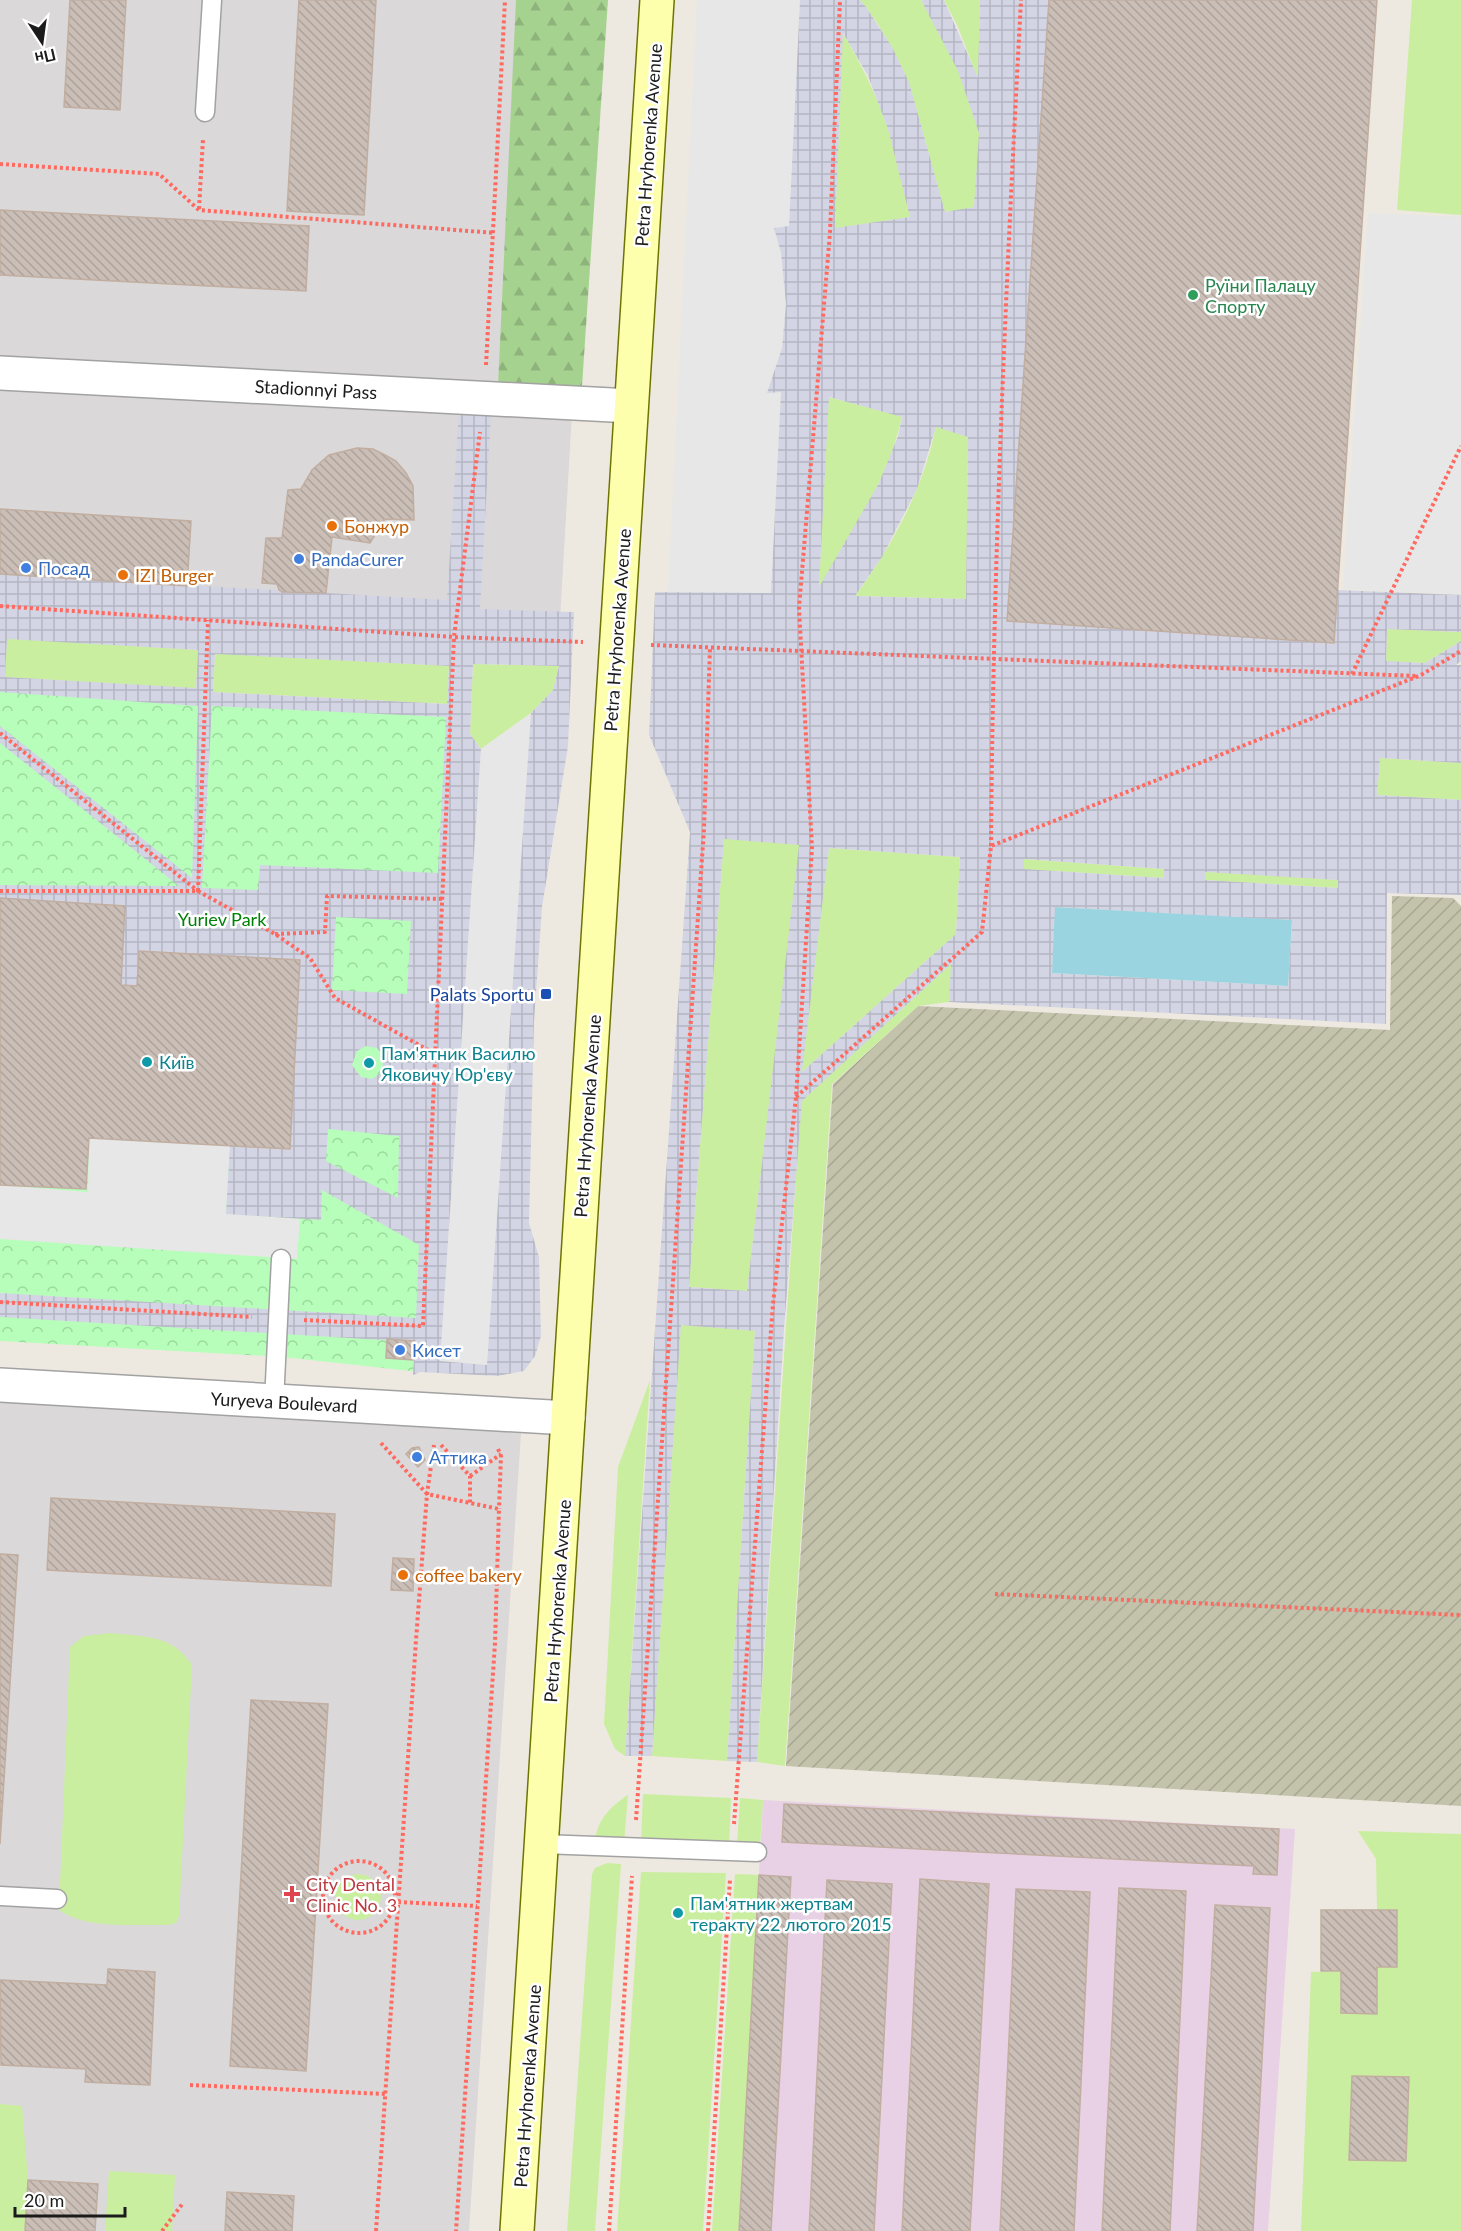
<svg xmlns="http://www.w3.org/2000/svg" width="1461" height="2231" font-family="Lato,sans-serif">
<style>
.residential{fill:#dad8d8}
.industrial{fill:#e8d1e5}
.construction{fill:url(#construction-furrows)}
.grass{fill:#caee9f}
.forest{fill:url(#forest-firs)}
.park{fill:url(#park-crowns)}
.parking{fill:#e7e7e7}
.plaza{fill:url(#plaza-grid);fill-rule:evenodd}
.water{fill:#9bd4e1}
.building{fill:url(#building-back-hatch);stroke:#c1aea1;stroke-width:1.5}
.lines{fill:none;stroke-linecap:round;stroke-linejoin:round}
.service-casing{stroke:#a2a2a2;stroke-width:21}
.minor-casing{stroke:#a2a2a2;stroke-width:36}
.tertiary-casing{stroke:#a2a2a2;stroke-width:36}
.secondary-casing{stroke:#6d7500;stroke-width:36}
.path{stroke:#ff6960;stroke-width:4;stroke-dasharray:3 3;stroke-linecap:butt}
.service{stroke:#fff;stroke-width:18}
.minor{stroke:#fff;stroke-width:33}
.tertiary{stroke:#fff;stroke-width:33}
.secondary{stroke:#feffad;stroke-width:33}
.leisure-dot{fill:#2e9e5b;stroke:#fff;stroke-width:2}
.food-dot{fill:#e8710a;stroke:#fff;stroke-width:2}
.shop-dot{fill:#3f7fe0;stroke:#fff;stroke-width:2}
.transit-dot{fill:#1a4fb4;stroke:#fff;stroke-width:2}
.culture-dot{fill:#0f9aa8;stroke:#fff;stroke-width:2}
.health-dot{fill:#e0444e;stroke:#fff;stroke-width:2}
.labels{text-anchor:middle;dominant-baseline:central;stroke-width:5;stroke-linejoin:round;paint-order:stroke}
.street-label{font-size:18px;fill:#1b1b1b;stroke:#fff}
.leisure-label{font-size:18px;fill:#27864d;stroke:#fff;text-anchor:start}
.food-label{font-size:18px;fill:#c56008;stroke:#fff;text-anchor:start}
.shop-label{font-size:18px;fill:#366cbe;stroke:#fff;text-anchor:start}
.park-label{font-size:18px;fill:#018206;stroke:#fff}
.transit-label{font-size:18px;fill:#164399;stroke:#fff;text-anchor:end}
.culture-label{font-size:18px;fill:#0d838f;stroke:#fff;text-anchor:start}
.health-label{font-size:18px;fill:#be3a42;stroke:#fff;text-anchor:start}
</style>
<defs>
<pattern id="construction-furrows" width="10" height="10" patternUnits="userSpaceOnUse" patternTransform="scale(1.5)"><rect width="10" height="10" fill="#c3c2ab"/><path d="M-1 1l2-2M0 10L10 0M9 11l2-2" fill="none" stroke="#a7a693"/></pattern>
<pattern id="forest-firs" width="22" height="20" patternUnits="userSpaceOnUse" patternTransform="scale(1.5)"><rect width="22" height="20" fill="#a6d290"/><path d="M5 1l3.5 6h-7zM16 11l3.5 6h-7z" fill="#8eb47c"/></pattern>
<pattern id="park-crowns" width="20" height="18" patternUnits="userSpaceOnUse" patternTransform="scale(1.5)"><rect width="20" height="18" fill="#b6feb9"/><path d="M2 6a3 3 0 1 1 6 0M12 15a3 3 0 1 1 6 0" fill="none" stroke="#9cd99e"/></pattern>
<pattern id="plaza-grid" width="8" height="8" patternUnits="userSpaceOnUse" patternTransform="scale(1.5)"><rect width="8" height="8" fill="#d4d5e4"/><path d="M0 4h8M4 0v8" fill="none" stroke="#b5b6c3"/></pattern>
<pattern id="building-back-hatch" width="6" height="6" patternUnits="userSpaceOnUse" patternTransform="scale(1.5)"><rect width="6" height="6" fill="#cabeb6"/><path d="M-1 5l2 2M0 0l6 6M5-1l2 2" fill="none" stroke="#ada39c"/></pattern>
</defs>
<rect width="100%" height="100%" fill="#eee9e0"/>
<!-- residential -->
<path class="residential" d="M0,0h596l-38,654 -558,-32z
M0,1402l521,31 -52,798h-469z"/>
<!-- industrial -->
<path class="industrial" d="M763,1800l532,29 -27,402h-529z"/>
<!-- construction -->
<path class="construction" d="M1392,896l61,2 8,8v900l-675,-40 47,-682 85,-78 472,24z"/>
<!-- grass -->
<path class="grass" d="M860,0h61c19,31 57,98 58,134 1,24 -3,50 -5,74l-29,4c-24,-78 -31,-146 -85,-212z
M944,0h36l-2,80 -20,-53z
M1412,0h49v215l-64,-5z
M842,32c35,57 58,119 68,185l-75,12z
M828,397l74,19c-13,63 -51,118 -83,172z
M936,426l32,11 -2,162 -111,-3c37,-50 69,-108 81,-170z
M1387,629l74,3v9l-36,22 -39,-1z
M7,638l191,12 -2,39 -191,-12z
M215,653l234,13 -2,38 -234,-12z
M473,664l86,2 -6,24 -22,23 -50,36 -11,-15z
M1380,758l81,5v37l-84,-5z
M724,838l76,6 -53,447 -58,-4z
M829,848l131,9 -4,77 -155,139z
M1024,859l140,10v9l-141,-9z
M1205,871l134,9 -1,8 -134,-8z
M952,963l-3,39 -31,4 -86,78 -47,682 -28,-4 44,-661z
M680,1325l75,5 -28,431 -75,-5z
M650,1380l-25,376 -10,-7 -11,-25 14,-257z
M111,1633c33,4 61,1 81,32l-13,251 -3,7 -8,2c-34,-1 -80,5 -109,-15l11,-263 14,-11z
M643,1794l88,4 -2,49 -88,-4z
M628,1795l-4,48 -29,-2c2,-21 16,-35 33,-46z
M740,1798l23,2 -3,46h-23z
M1358,1831l103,3v397h-160l10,-259 30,-1v42l36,1v-47h20v-57h-20l-1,-51z
M607,1863l14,1 -26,367h-28l25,-357 3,-6z
M641,1872l85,1 -23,358h-86z
M735,1874l24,1 -20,356h-27z
M335 1897a23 23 0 1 1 46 0a23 23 0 1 1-46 0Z
M0,2104l22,2 6,74 -3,51h-25z
M109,2171l66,4 -3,56h-67z"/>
<!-- forest -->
<path class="forest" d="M516,0h92l-26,386h-84z"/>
<!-- park -->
<path class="park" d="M0,684l451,27 -31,661 -137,-15 -283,-16z"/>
<!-- parking -->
<path class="parking" d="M697,0h103l-11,227 -15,1 7,25 5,51 -4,44 -14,44h13l-10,202 -103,-2z
M1368,213l93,4v378l-118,-6z
M531,713l-43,652 -48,-3 41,-613z
M89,1138l141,8 -4,67 74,6 -3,40 -297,-20v-54l88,7z"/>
<!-- plaza -->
<path class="plaza" d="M800,0h60l6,7 26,40 17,35 36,130 29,-5 5,-74 -21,-62 -37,-71h23l34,78 2,-78h69l-42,621 327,22 4,-53 123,5v37l-74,-3 -1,32 39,2 36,-22v20l-5,4h5v98l-81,-5 -3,37 84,5v95l-74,-2 -1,131 -437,-22 2,-38 -149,137 -18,228 -27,433 -30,-1 28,-430 -74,-6 -29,431h-27l65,-924 -41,-97 6,-143 116,1 10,-201 -14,1 15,-45 4,-44 -5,-51 -7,-25 15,-2zM843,33l25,43 20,53 22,88 -75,11zM829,397l73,20 -4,19 -19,47 -60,104zM936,427l32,10 -2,162 -111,-3 27,-39 35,-68zM724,839l75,6 -52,446 -58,-4zM829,848l131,9 -4,77 -154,138zM1024,859l140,10v9l-140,-9zM1205,872l133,8v8l-133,-8zM1056,907l236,14 -4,65 -236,-13z
M459,410l32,3 -11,196 94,3 -6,134 -26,161 -8,115 -5,201 10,34 2,79 -6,20 -11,15 -27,5 -77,-4 -7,3 2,-33 -415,-25v-24l416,25 3,-73 -97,-55 -1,30 -95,-6 4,-68 60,3 10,-189 -160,-9 -3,35 -16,-1 4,-79 -125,-8v-13l179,1 -179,-143v-17l192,152 6,-172 -198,-14v-118l447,26zM7,639l191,11 -2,38 -191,-11zM215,654l234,12 -2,38 -234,-12zM473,664l86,2 -6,24 -22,23 -44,652 -47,-4 41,-612 -11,-15zM212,706l234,11 -8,156 -178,-8 -2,25 -56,-2zM336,917l75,4 -4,73 -75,-4zM366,1046l11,2 7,9 -3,16 -9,6 -11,-2 -9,-12 5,-14zM328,1129l71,7 -1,62 -72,-37z"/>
<!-- water -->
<path class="water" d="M1055,907l237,13 -4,66 -236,-13z"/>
<!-- building -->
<path class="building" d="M70,0h56l-6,110 -56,-3z
M299,0h77l-12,215 -77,-4z
M1049,0h328l-43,643 -327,-22z
M0,210l309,16 -3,65 -306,-16z
M357,448l16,1 12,6 11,6 10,12 7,13 1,34 -29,-1 -15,24 -38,-6 -6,56 -43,-1 -4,-2 -2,-6 -15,-1 4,-45h16l6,-48 13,-1 11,-19 17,-15z
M0,509l191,12 -4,65 -187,-12z
M0,898l125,8 -4,79 16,1 2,-35 161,9 -10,189 -201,-11 -3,51 -86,-4z
M387,1339l28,2 -2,19 -27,-2z
M419,1447l6,13 -7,7 -12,-13 6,-6z
M51,1498l284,16 -4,72 -284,-16z
M0,1554l18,1 -18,289z
M393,1558l21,1 -1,32 -22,-1z
M251,1700l77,4 -22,367 -76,-5z
M784,1804l495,25 -2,46 -24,-1 1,-8 -472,-24z
M759,1875l32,2 -20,354h-32z
M920,1879l69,5 -19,347h-68z
M827,1880l65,4 -18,347h-65z
M1119,1888l67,3 -16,340h-68z
M1016,1889l74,3 -16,339h-74z
M1215,1905l55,3 -17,323h-56z
M1321,1910h76v57h-20v47l-36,-1v-42h-20z
M108,1969l47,3 -5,113 -65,-3 1,-13 -85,-4 -1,-85 107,5z
M1352,2076l57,1 -3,84 -57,-1z
M28,2180l70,4 -3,47h-70z
M227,2192l67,4 -2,35h-67z"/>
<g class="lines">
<!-- service casing -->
<g class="service-casing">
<path id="service" d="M205,112l7,-112
M274,1402l7,-143
M542,1844l215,8
M0,1896l57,3"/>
</g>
<!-- minor casing -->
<g class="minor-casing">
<path id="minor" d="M0,373l631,33"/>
</g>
<!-- tertiary casing -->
<g class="tertiary-casing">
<path id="tertiary" d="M0,1385c189,12 379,21 568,33"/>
</g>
<!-- secondary casing -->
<g class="secondary-casing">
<path id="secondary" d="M517,2231l140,-2231"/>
</g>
<!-- path -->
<path class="path" d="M0,164l159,10 40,36 296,23
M199,209l4,-70
M486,365l19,-365
M0,606l454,31 129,5
M651,645l765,31
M1352,674l109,-228
M0,733l198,158
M991,846c2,-282 15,-564 30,-846
M0,891h198l77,43 35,24 25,40 102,57
M198,891l10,-271
M275,934l50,-2 2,-36 117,3
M796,1097l186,-165 9,-86 430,-171 40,-24
M0,1302l252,15
M304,1320l119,6 31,-689 26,-205
M381,1443l46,51 72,15 -4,134 -39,588
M441,1445l29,31v27
M498,1449l3,7 -2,53
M470,1476l31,-22
M995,1594l466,21
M636,1820l68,-991 6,-182
M734,1824l39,-520 23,-207 16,-249 -13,-240 31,-376 10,-232
M323 1897a36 36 0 1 1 72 0a36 36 0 1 1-72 0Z
M398,1902l79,4
M190,2085l195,9
M162,2231l21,-28
M376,2231l40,-591 11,-146 7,-49
M609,2231l23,-355
M708,2231l22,-352"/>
<!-- service -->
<use href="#service" class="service"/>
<!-- minor -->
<use href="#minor" class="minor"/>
<!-- tertiary -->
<use href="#tertiary" class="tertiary"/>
<!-- secondary -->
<use href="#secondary" class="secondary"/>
</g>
<!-- markers -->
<circle class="leisure-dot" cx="1193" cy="295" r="6"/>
<g class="food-dot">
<circle cx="332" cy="526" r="6"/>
<circle cx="123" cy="575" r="6"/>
<circle cx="403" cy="1575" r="6"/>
</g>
<g class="shop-dot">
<circle cx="299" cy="559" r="6"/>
<circle cx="26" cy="568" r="6"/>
<circle cx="400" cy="1350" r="6"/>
<circle cx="417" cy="1457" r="6"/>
</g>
<rect class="transit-dot" x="540" y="988" width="12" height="12" rx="3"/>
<g class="culture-dot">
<circle cx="147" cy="1062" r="6"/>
<circle cx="369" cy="1063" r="6"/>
<circle cx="678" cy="1913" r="6"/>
</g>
<path class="health-dot" d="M289 1885h6v6h6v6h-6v6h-6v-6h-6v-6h6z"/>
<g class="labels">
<!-- street labels -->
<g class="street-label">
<text transform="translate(648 145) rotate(-86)">Petra Hryhorenka Avenue</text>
<text transform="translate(316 389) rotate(3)">Stadionnyi Pass</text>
<text transform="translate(617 630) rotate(-86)">Petra Hryhorenka Avenue</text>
<text transform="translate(587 1116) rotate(-86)">Petra Hryhorenka Avenue</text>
<text transform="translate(284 1402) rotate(3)">Yuryeva Boulevard</text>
<text transform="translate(557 1601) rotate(-86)">Petra Hryhorenka Avenue</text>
<text transform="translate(527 2086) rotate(-86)">Petra Hryhorenka Avenue</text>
</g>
<!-- leisure labels -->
<g class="leisure-label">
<text x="1205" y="285">Руїни Палацу<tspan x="1205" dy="21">Спорту</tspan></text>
</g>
<!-- food labels -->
<g class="food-label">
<text x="344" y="526">Бонжур</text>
<text x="135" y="575">IZI Burger</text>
<text x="415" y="1575">coffee bakery</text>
</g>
<!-- shop labels -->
<g class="shop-label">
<text x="311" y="559">PandaCurer</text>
<text x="38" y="568">Посад</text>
<text x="412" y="1350">Кисет</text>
<text x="429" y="1457">Аттика</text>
</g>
<!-- park labels -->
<g class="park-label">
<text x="222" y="919">Yuriev Park</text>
</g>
<!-- transit labels -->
<g class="transit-label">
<text x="534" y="994">Palats Sportu</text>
</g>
<!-- culture labels -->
<g class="culture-label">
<text x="381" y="1053">Пам'ятник Василю<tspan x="381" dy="21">Яковичу Юр'єву</tspan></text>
<text x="159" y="1062">Київ</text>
<text x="690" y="1903">Пам'ятник жертвам<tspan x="690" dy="21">теракту 22 лютого 2015</tspan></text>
</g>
<!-- health labels -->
<g class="health-label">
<text x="306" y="1884">City Dental<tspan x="306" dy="21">Clinic No. 3</tspan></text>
</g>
</g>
<!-- north arrow -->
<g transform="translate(42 42) rotate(167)" stroke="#ffffff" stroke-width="4.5" paint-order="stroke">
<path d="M0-4.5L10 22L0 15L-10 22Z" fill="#1b1b1b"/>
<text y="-9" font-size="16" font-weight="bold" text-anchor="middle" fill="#1b1b1b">Пн</text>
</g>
<!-- scale -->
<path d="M15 2207v9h110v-9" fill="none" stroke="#1b1b1b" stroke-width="3"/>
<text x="24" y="2207" font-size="18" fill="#1b1b1b" stroke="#ffffff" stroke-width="4.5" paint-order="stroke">20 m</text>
</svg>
